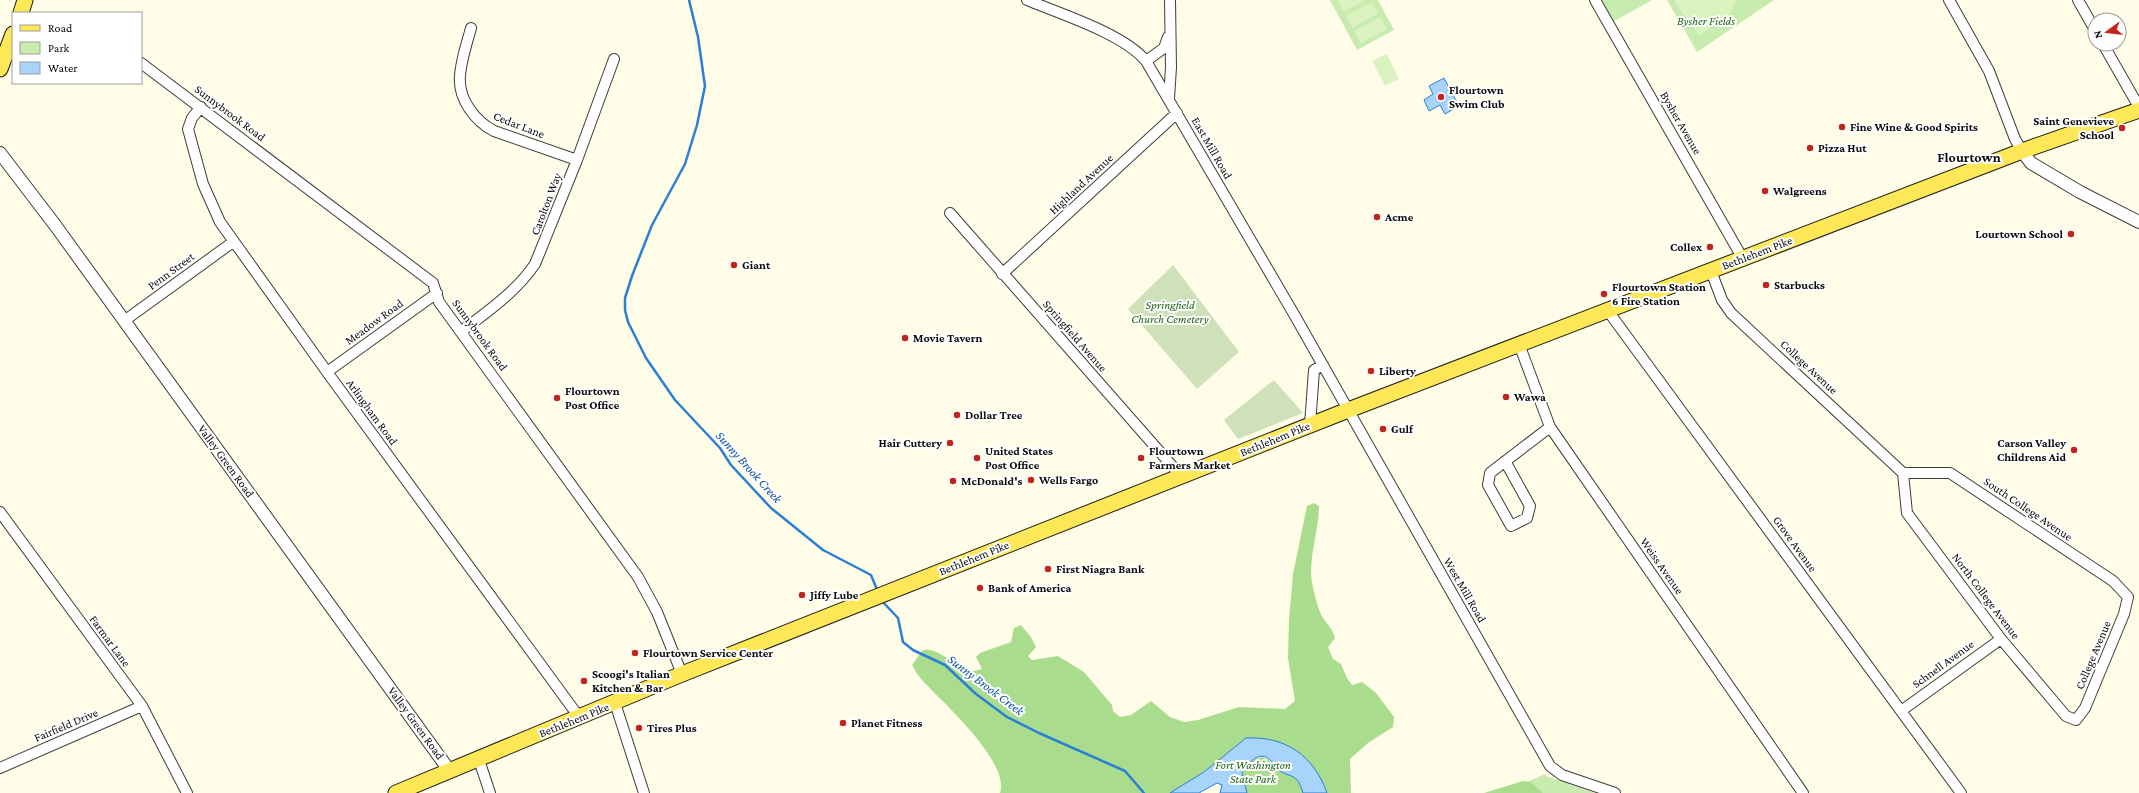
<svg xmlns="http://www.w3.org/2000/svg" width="2139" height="793" font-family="'Crimson Pro',serif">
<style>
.green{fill:#c8ebaf}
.forest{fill:#a9dd8d}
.cemetery{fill:#cfe1b8}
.pitch{fill:#dcf2c1}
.water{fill:#a8d3fa;stroke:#2a7fd6}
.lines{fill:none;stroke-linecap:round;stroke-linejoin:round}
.stream{stroke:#2a7fd6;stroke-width:2.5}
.minor-casing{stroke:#3d3d3d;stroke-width:12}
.tertiary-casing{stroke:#3d3d3d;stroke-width:14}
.primary-casing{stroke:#1b1b1b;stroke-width:17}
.minor{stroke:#fff;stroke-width:10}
.tertiary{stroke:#fff;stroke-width:12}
.primary{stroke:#ffe857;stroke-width:15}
.poi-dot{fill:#c1241a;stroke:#fff;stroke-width:1.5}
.labels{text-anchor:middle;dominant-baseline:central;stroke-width:4;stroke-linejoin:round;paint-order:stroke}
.park-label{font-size:12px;font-style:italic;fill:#1f6418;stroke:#fff}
.poi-label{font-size:12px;font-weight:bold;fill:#0a0a0a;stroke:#fff;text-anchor:start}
.street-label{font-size:12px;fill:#0a0a0a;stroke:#fff}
.water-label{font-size:13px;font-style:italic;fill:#0d51a2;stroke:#fff}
.quarter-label{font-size:14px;font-weight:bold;fill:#0a0a0a;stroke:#fff}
</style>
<rect width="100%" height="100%" fill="#fffde7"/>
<!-- green -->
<path class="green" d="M1330,0h48l16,30 -37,20z
M1595,0h57l-43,24z
M1667,0h107l-77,52z
M1545,774l1,2 49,17h-93z"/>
<!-- forest -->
<path class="forest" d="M1314,503l5,3c0,25 -11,52 -7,77 1,5 6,25 8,29 4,11 11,12 15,26l-7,9 5,12 8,5 6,14 5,7 10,-3 14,11 18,24 -1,10 -25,16 -18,16 1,34h-24l-8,-18 -73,-37 -42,34 -34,21h-170c10,-32 -58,-91 -78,-113 -4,-4 -7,-10 -10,-15l11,-15c15,-3 31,14 43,23l16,-4 -6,-12 4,-4 31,-11 3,-14 7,-3 10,12 5,10 -8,9 4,4 26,-4 26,16 28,33 1,6 7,6 11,-2 20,-14 19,16 14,5 14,-2 41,-13 46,2 10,-8 -7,-43 1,-38 4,-46 14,-68z
M1262,757c8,2 9,7 15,11 13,11 20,3 26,25h-56l-5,-20c5,-9 10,-14 20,-16z
M1523,781l7,1 13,11h-59z"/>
<!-- cemetery -->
<path class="cemetery" d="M1173,265l66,87 -42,37 -69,-80z
M1274,380l29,33 -65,26 -14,-19z"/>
<!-- pitch -->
<path class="pitch" d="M1337,0h28l-21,12z
M1674,0h62l-7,15 -30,21z
M1372,2l6,11 -25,15 -7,-12z
M1380,17l7,12 -26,14 -7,-12z
M1387,54l12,25 -14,7 -13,-25z"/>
<!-- water -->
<path class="water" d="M1444,78l15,28 -14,8 -5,-9 -11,6 -5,-11 9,-6 -4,-8z
M1246,738c40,-2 68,18 81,55h-24c-6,-21 -12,-14 -26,-24 -3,-2 -4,-7 -8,-10 -11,-9 -22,6 -27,14l5,20h-27l2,-8 -5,-2 -18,10h-29l34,-21z"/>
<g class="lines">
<!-- stream -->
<path class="stream" d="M689,0l9,37 7,49 -8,39 -12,39 -33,61 -20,51 -7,22v12l3,12 18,36 29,42 45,48 11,17 40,43 52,42 48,25 7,17
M881,600l17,18 5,24 10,8 32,15 31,29 31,23 32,16 86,38 19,22"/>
<!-- minor casing -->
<g class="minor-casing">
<path id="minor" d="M1027,0c34,14 97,34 119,61l149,255 255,450 12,9 53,18
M1595,0l148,259
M1949,0l40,71 26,68 7,12
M2078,0l17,30
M471,28c-4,15 -10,32 -11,48 -2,23 15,45 34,55l83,29
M2103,44l36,63
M1146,61l18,-13 4,-11
M141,63l292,220 6,19 199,275 19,35 25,62
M1169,99l2,-32 -1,-67
M201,107l-9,11 -4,11 15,55 17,38 107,150 252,345
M950,213l231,263
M1711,271l11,29 9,13 172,160
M1002,274l175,-161
M1608,311l353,482
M124,321l109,-79
M462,331c26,-20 54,-39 73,-67l42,-104 37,-101
M1519,344l31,83 253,366
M327,372l110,-79
M1310,425l4,-55 9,-5
M1505,461l25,45 -3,12 -16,8 -23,-41 2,-12 60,-46
M1903,473h47l163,108 15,16 -4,17 -39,94 -9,12 -10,-4 -65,-77 -94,-126z
M0,512l142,194 45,87
M615,703l29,90
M1901,711l100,-72
M479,760l11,33
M0,768l142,-62"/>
</g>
<!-- tertiary casing -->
<g class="tertiary-casing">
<path id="tertiary" d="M2022,151l9,12 49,29 59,30
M0,153l55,72 394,545"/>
</g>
<!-- primary casing -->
<g class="primary-casing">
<path id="primary" d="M21,13l4,-13
M0,69l13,-35
M396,793l286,-119 656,-260 684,-263 117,-41"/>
</g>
<!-- minor -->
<use href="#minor" class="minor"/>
<!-- tertiary -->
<use href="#tertiary" class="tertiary"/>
<!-- primary -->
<use href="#primary" class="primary"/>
</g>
<!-- markers -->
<g class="poi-dot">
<circle cx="1441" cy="97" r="4"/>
<circle cx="1842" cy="127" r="4"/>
<circle cx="2122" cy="128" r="4"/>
<circle cx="1810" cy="148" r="4"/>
<circle cx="1765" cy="191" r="4"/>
<circle cx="1377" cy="217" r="4"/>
<circle cx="2071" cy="234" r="4"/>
<circle cx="1710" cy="247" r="4"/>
<circle cx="734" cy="265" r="4"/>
<circle cx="1766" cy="285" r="4"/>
<circle cx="1604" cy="294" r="4"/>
<circle cx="905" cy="338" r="4"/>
<circle cx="1371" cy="371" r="4"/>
<circle cx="1506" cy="397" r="4"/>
<circle cx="557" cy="398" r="4"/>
<circle cx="957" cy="415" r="4"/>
<circle cx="1383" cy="429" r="4"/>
<circle cx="950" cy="443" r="4"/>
<circle cx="2074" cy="450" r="4"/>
<circle cx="977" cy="458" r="4"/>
<circle cx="1141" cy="458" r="4"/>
<circle cx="1031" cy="480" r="4"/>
<circle cx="953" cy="481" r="4"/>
<circle cx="1048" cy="569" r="4"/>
<circle cx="980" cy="588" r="4"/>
<circle cx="802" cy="595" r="4"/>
<circle cx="635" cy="653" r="4"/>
<circle cx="584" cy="681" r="4"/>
<circle cx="843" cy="723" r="4"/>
<circle cx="639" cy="728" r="4"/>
</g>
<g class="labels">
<!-- park labels -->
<g class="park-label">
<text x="1706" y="21">Bysher Fields</text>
<text x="1170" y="305">Springfield<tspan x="1170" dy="14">Church Cemetery</tspan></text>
<text x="1253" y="765">Fort Washington<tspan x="1253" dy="14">State Park</tspan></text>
</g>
<!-- poi labels -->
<g class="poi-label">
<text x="1449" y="90">Flourtown<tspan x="1449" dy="14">Swim Club</tspan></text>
<text x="2114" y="121" text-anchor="end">Saint Genevieve<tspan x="2114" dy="14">School</tspan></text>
<text x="1850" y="127">Fine Wine &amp; Good Spirits</text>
<text x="1818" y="148">Pizza Hut</text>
<text x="1773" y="191">Walgreens</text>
<text x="1385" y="217">Acme</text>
<text x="2063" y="234" text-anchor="end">Lourtown School</text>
<text x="1702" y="247" text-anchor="end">Collex</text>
<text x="742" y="265">Giant</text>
<text x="1774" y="285">Starbucks</text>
<text x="1612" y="287">Flourtown Station<tspan x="1612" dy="14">6 Fire Station</tspan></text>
<text x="913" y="338">Movie Tavern</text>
<text x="1379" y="371">Liberty</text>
<text x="565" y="391">Flourtown<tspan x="565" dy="14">Post Office</tspan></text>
<text x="1514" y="397">Wawa</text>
<text x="965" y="415">Dollar Tree</text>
<text x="1391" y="429">Gulf</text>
<text x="942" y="443" text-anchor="end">Hair Cuttery</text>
<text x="2066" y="443" text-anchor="end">Carson Valley<tspan x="2066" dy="14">Childrens Aid</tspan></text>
<text x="985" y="451">United States<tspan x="985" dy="14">Post Office</tspan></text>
<text x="1149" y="451">Flourtown<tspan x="1149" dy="14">Farmers Market</tspan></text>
<text x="1039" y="480">Wells Fargo</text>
<text x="961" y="481">McDonald's</text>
<text x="1056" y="569">First Niagra Bank</text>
<text x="988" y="588">Bank of America</text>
<text x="810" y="595">Jiffy Lube</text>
<text x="643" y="653">Flourtown Service Center</text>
<text x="592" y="674">Scoogi's Italian<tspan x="592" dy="14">Kitchen &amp; Bar</tspan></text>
<text x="851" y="723">Planet Fitness</text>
<text x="647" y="728">Tires Plus</text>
</g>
<!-- street labels -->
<g class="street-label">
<text transform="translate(230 113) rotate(37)">Sunnybrook Road</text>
<text transform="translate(1681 123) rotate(60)">Bysher Avenue</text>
<text transform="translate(519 125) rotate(21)">Cedar Lane</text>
<text transform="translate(1212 148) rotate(60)">East Mill Road</text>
<text transform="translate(1081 184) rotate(-43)">Highland Avenue</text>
<text transform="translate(546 204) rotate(-69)">Carolton Way</text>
<text transform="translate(1757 253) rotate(-21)">Bethlehem Pike</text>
<text transform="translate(171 271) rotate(-36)">Penn Street</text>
<text transform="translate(374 322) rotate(-36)">Meadow Road</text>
<text transform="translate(480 335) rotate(54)">Sunnybrook Road</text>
<text transform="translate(1075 336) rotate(49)">Springfield Avenue</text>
<text transform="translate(1809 367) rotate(43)">College Avenue</text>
<text transform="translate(372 412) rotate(54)">Arlingham Road</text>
<text transform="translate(1275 439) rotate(-22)">Bethlehem Pike</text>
<text transform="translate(226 461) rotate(54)">Valley Green Road</text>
<text transform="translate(2028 509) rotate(34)">South College Avenue</text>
<text transform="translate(1795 544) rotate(54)">Grove Avenue</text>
<text transform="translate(974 558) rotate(-22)">Bethlehem Pike</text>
<text transform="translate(1662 566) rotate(55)">Weiss Avenue</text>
<text transform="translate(1465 590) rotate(60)">West Mill Road</text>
<text transform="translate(1986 596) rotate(53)">North College Avenue</text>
<text transform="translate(110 641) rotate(54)">Farmar Lane</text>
<text transform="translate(2093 655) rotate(-67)">College Avenue</text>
<text transform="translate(1943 664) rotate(-36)">Schnell Avenue</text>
<text transform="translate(574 720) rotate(-22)">Bethlehem Pike</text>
<text transform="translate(416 723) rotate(54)">Valley Green Road</text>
<text transform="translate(66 725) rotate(-23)">Fairfield Drive</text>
</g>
<!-- water labels -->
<g class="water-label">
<text transform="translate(749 467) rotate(48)">Sunny Brook Creek</text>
<text transform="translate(986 685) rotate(37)">Sunny Brook Creek</text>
</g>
<!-- quarter labels -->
<g class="quarter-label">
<text x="1969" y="157">Flourtown</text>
</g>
</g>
<!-- legend -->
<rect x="12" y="12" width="130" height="72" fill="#ffffff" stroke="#9d9d9d"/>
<rect x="20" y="25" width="20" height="6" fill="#ffe857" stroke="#9d9d9d"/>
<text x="48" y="32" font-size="12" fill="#0a0a0a">Road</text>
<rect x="20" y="42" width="20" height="12" fill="#c8ebaf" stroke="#9d9d9d"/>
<text x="48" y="52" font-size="12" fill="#0a0a0a">Park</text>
<rect x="20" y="62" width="20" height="12" fill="#a8d3fa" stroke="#9d9d9d"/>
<text x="48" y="72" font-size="12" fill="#0a0a0a">Water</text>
<!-- north arrow -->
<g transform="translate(2107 32) rotate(255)"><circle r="19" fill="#ffffff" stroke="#9d9d9d"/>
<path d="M0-3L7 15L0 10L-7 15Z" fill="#c1241a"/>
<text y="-6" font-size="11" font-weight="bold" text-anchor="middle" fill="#0a0a0a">N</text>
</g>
</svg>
